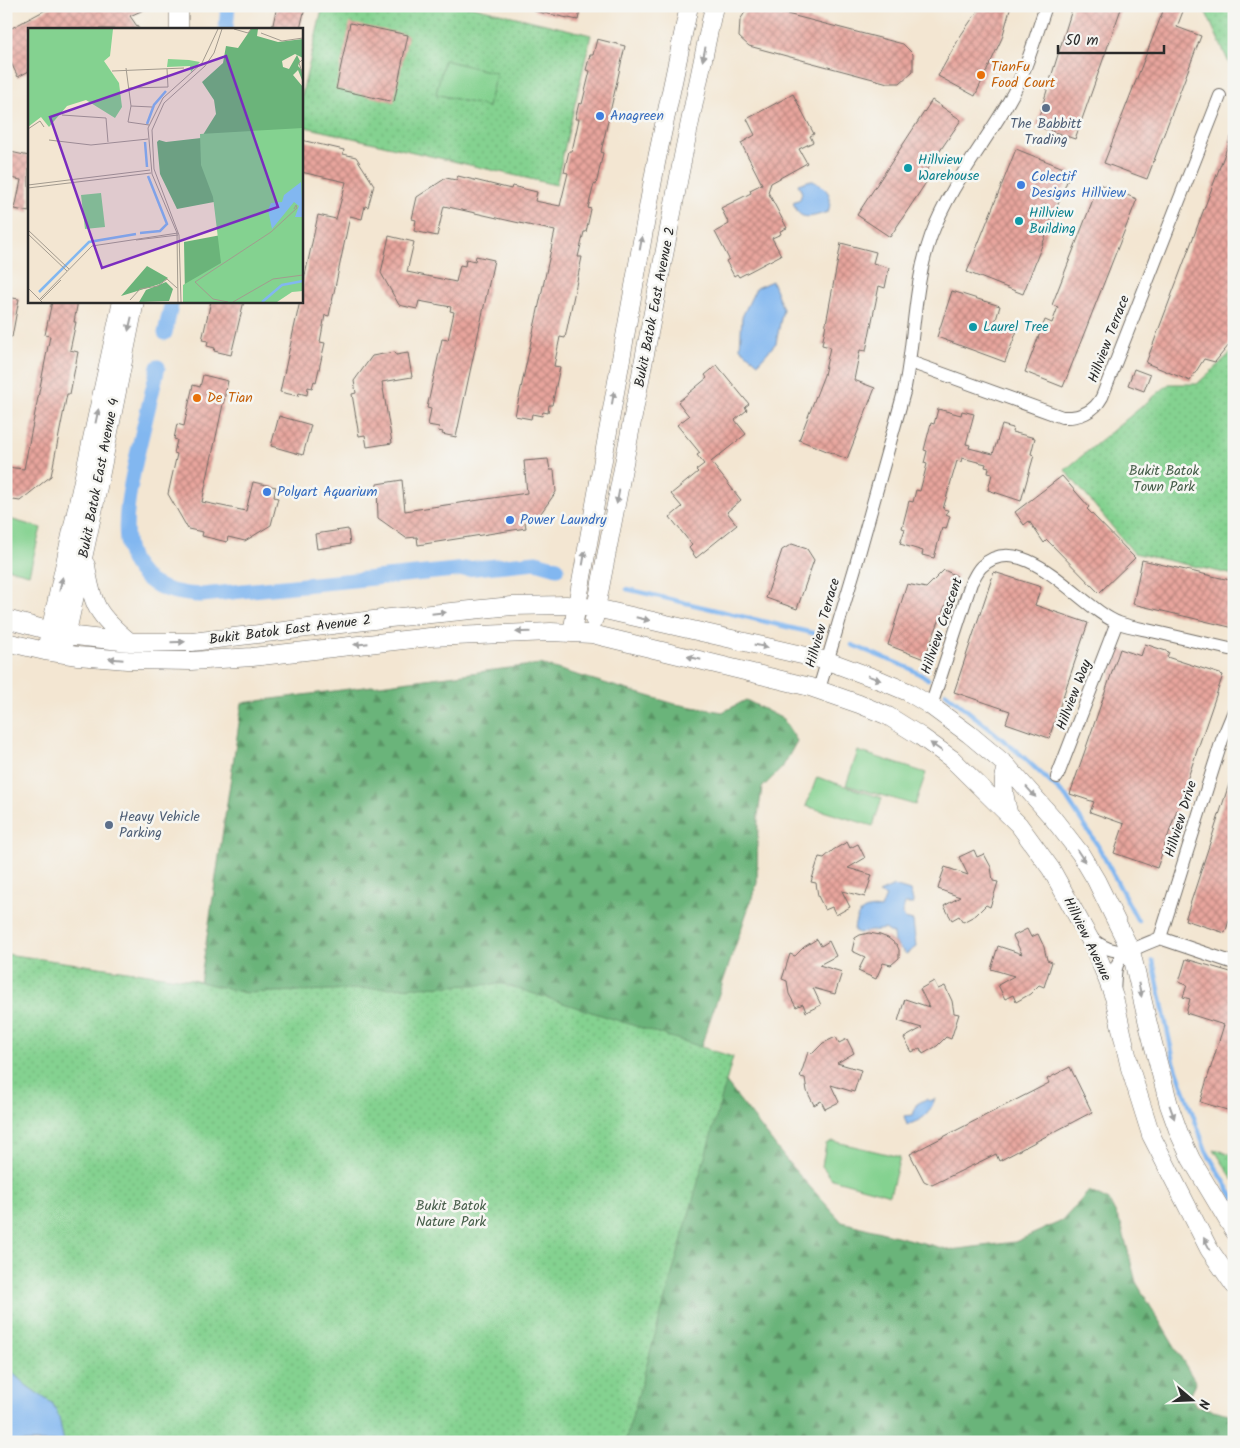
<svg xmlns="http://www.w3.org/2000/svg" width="1240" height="1448" font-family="Kalam,sans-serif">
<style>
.forest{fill:url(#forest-firs);stroke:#4b7052}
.park{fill:url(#park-dots);stroke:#587e5e}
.pitch{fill:#84d290;stroke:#587e5e}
.water{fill:#82b7f0;stroke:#56718e}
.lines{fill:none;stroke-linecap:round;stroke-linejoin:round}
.stream{stroke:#82b7f0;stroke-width:4.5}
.canal{stroke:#82b7f0;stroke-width:15}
.building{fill:url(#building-cross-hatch)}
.street-casing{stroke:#716c65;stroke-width:14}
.secondary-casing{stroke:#716c65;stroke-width:19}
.street{stroke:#fff;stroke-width:12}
.secondary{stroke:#fff;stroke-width:18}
.oneway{fill:#a0a0a0}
.food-dot{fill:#e8710a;stroke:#f6f6f2;stroke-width:2}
.service-dot{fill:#5c6f8a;stroke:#f6f6f2;stroke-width:2}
.shop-dot{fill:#3f7fe0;stroke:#f6f6f2;stroke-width:2}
.culture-dot{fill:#0f9aa8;stroke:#f6f6f2;stroke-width:2}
.labels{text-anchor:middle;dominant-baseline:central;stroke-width:5;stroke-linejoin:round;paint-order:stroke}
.food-label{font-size:14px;fill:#c56008;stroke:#f6f6f2;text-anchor:start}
.shop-label{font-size:14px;fill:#366cbe;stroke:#f6f6f2;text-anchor:start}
.service-label{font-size:14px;fill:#4e5e75;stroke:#f6f6f2}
.culture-label{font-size:14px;fill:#0d838f;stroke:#f6f6f2;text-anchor:start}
.street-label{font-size:14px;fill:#2b2b2b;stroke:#f6f6f2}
.park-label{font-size:14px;fill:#465d49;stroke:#f6f6f2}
.inset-river{fill:none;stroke:#82b7f0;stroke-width:2.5}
.inset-road{fill:none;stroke:#a39b8f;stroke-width:1}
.view{fill:#7b2cbf;fill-opacity:0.15;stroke:#7b2cbf;stroke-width:2.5}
.inset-edge{fill:none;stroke:#2b2b2b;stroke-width:2.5}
</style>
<defs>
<pattern id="forest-firs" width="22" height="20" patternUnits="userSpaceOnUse" patternTransform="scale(1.25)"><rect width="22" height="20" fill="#6bb47a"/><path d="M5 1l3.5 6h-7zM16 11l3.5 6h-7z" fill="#589364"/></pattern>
<pattern id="park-dots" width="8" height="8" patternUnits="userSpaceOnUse" patternTransform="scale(1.25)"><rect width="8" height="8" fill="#84d290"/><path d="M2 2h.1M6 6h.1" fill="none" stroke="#72b47c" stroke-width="1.8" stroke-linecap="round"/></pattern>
<pattern id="building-cross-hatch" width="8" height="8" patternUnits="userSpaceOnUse" patternTransform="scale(1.25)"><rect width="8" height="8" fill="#e8a59d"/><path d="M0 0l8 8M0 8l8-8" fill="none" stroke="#bc8780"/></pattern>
</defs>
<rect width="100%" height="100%" fill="#f6f6f2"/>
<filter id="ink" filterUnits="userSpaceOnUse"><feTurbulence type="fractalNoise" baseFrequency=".02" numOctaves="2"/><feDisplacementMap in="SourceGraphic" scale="10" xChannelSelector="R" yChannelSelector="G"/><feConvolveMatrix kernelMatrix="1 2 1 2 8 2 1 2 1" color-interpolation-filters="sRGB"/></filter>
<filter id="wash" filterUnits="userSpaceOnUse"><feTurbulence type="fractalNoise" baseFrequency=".0096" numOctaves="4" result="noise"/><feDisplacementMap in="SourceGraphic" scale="20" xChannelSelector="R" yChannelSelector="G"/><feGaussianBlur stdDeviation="1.12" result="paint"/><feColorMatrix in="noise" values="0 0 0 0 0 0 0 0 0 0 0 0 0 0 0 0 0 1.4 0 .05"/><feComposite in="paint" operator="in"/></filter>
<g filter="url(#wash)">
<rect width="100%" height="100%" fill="#f3e6d2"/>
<!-- forest -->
<path class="forest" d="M540,664l135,40 48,8 23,-12 37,19 14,22 -15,27 -20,20 -4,27 -1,68 -57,166 91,117 51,56 108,28 65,-8 47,-21 27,-30 20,10 12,23 15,58 60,101 -6,12 6,11 38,9v27h-1170l135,-452 43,-287z"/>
<!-- park -->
<path class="park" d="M323,6h147l121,29 -35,150 -255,-59v-28z
M1203,6h31v68z
M1234,350v225l-100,-22 -69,-83 104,-86h28z
M6,954l186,26 53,13 258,-9 230,73 -108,385h-619z
M1214,1149l20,6v26z"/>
<!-- pitch -->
<path class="pitch" d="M444,60l52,13 -8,34 -52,-13z
M6,518l35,10 -12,46 -23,-6z
M858,751l68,22 -11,32 -69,-20z
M817,777l65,21 -9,28 -67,-20z
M832,1141l68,16 -10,38 -58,-16 -10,-13 4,-22z"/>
<!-- water -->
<path class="water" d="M811,180c16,8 23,14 17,32 -17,5 -29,11 -35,-10l7,-3 2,-6 -4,-9z
M772,281l11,28 -7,34 -18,20 -18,-15 2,-31 14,-29z
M894,886l16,5 4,13h-9l-3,10 3,5 8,2 3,26 -10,7 -12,-12 -1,-8 -8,-5 -26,4 -5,-2c1,-18 10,-25 27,-22l5,-13 -7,-3z
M926,1099l3,2 6,-2c-8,18 -10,19 -28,26l-3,-9 9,-1 4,-11z
M6,1367l21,19 26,18 6,13 5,25h-58z"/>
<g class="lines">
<!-- stream -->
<path class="stream" d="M627,589l190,45
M852,645l57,23 19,11
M946,693l73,60 47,44 32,49 40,75
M1153,961l21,101 32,89 28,47"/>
<!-- canal -->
<path class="canal" d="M226,29l2,-23
M165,333l7,-32
M158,367c-7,29 -14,59 -21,88 -15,68 -29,137 65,140l334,-33 21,6"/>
</g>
<g id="blocks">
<!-- building -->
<path class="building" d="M53,6h99l-22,10 9,13h-110v42l-11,6 -12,-24v-12l5,-2 -5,-8z
M277,6l28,2 -5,21h-28z
M535,6h46l-3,14 -44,-9z
M749,6h7l147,38 10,10v17l-13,12h-12l-139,-37 -10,-9 1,-17z
M981,6h30l-9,32 -27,58 -37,-20 23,-41z
M1073,6h49l-47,133 -39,-13z
M1165,6h20l-8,21 24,9 -54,143 -43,-16z
M350,23l58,12 -14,67 -58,-13z
M597,39l28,7 -24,106 2,1 -7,32 -2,-1 -6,24 3,1 -1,5 -4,18h-2l-6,25h4l-17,81 -5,-1 -6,29 6,1 -8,38h-3l-1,8 -5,-1 -1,4 -10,-2 -1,5 -16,-3 40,-185 -111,-25 -7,30 -23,-5 2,-11 -4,-1 5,-22 29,-19 10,2 2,-4 53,13 1,-3 25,6 -2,9 25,5 8,-33 -4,-1 5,-21h3l7,-32h-4l4,-16 3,1 8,-33 -4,-1 4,-15h3z
M793,94l21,40 -4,2 3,6 -14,7 8,14 -36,20 -3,9 19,36 -7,3 1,3 -9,4 9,17 -42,22 -2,-3 -3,2 -8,-15 3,-2 -14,-27 14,-8 -8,-16 30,-15 -1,-3 12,-6 -21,-41 14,-8 -8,-16z
M932,100l29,20 -39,57 5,4 -37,56 -33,-22z
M1233,132l1,207 -19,23 -11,-3 -14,22 -44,-18z
M301,140l43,10 -1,4 13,3 18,28 -6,22 -3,-1 -3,13 -12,-3 -21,100 -4,-1 -5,27 5,1 -9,39 -2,-1 -2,7 -4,-1 -1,8 -8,-2 -1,3 -18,-4 20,-91h1v-7l17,-79 18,4 10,-37 -45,-10z
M1016,149l55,22 -48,123 -56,-22z
M6,151l23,5v56l-14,-3 6,-29 -15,-3z
M1099,184l38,15 -74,188 -38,-15 20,-52 7,3 6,-16 -6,-2z
M389,236l25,6 -7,30 49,10 4,-17 5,1 1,-7 9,2 1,-5 18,4 -38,177 -14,-3 1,-2 -5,-1 1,-4 -11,-2 3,-16 -4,-1 15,-69 6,1 6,-28 -4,-1 1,-4 -32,-6 -2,8 -18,-4 -18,-32z
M841,243l35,9 -3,11 16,5 -4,20 -6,-2 -13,65 -6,-1 -6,30 21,8 -28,71 -48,-19 25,-65 6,-28 -8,-2z
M952,291l48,15 -5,17 22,8 -12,31 -68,-25z
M6,297l13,2 -7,38 -6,-1z
M52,301h26l-4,21h2l-6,28 8,2 -8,42h-3l-16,82 -31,25 -14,-2v-32l18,2 26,-133 -5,-1z
M211,301h33l-13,54 -17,-4 1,-3 -8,-2 1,-5 -6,-1z
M395,352l1,3 12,-2 4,24 -30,5 10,61 -25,4 -2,-12 -6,1 -7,-42 4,-1 -2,-12 18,-25z
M717,365l32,39 -4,3 2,3 -12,10 11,14 -35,28 30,38 -14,12 10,13 -41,33 -7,-10 3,-3 -22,-28 12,-10 -11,-13 27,-22 -2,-2 8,-6 -7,-9 3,-2 -23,-28 12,-9 -11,-14 29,-24 -2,-3z
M1134,369l16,6 -6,16 -16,-6z
M203,375l25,6 -26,121 44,9 7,-29 23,5 -2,10 4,1 -7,27 -26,16 -17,-4 -1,5 -25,-6 1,-4 -15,-3 -20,-35 9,-40 -3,-1 3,-13 -3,-1 3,-15 7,2 9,-41 7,2z
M938,409l23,6 1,-4 12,3 -8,30 4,1 -1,3 24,6 9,-29 11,3 -1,4 23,6 -4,16 3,1 -13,46 -33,-11 4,-16 -4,-1 1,-5 -4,-1 1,-3 -24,-6 -1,4 -4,-1 -14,48 5,1 -2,4 4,2 -4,13 -4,-1 -8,30 -12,-3 1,-4 -23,-7 5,-15 -3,-1 7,-27 4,1 3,-12 4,1 7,-27 -3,-1 3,-12 -3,-1 7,-27 3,1z
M279,416l32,9 -8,30 -32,-9z
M548,459l2,11h4l2,22 -20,28 -11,2 1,6 -108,17 -1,-8 -11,1 -28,-20 -1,-34 25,-4 3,31 122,-18 -3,-32z
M1062,476l27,31 -2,2 48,49 -36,35 -52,-53 -3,3 -15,-22 -5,4 -9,-13z
M348,529l2,15 -33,5 -2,-15z
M792,544l15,5 7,11 -17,49 -31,-11 16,-48z
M1142,560l92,21v47l-101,-24z
M944,570l13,6 -33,83 -36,-14 19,-61 19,4z
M994,572l47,15 -6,18 53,18 -39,115 -43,-15 4,-12 -56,-19z
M1145,644l24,8 -2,5 56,18 -66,193 -43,-15 10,-29 -34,-12 4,-10 -24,-8 50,-145 21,7z
M1231,778h3v128l-9,27 -40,-13z
M847,842l3,6 8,-4 7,14 -17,10 24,7 -7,22 -23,-6 8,16 -14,8 -4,-8 -7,3 -7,-14 -2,-13 -5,-1 8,-25 5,1 9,-8z
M974,850l3,7 7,-3 7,13 2,14 5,1 -4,13 -4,12 -4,-2 -10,10 -13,7 -4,-6 -7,4 -8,-14 16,-9 -22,-8 3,-11 4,-11 23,8 -9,-18z
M1027,929l4,8 7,-3 6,13 3,13 5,2 -8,25 -5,-2 -9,9 -14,8 -3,-7 -8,4 -7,-14 16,-9 -23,-7 7,-23 24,8 -9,-18z
M869,933l11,2 8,3 9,7 2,5v8l-8,7 -8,-2 -7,16 -18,-8 7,-14 -13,-6 3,-13 5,-3z
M817,939l4,7 8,-5 7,15 -17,9 23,7 -7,22 -22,-6 8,17 -15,7 -3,-8 -7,3 -7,-13 -2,-13 -5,-2 8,-25 5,2 9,-9z
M1186,959l48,14v139l-34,-10 24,-77 -38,-12 4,-14 -7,-2 4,-12 -8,-3z
M934,981l4,8 7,-3 7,15 2,12 5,1 -8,25 -5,-2 -9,9 -14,8 -3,-6 -8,4 -8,-14 18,-10 -24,-7 7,-22 24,8 -9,-18z
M836,1037l3,6 8,-4 7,14 -17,10 24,7 -7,22 -23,-7 8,17 -14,7 -4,-8 -7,4 -7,-14 -2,-13 -5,-1 8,-25 5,1 10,-10z
M1070,1067l22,45 -93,49 -3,-7 -64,31 -8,-4 -14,-27 139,-71 -2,-4z"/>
</g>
</g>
<g filter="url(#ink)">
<use href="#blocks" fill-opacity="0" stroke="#716c65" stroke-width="1"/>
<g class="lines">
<!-- street casing -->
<g class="street-casing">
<path id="street" d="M910,362l152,55c17,1 32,-5 40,-20l118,-301
M819,689l36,-121 49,-176c11,-52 9,-106 27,-156 18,-49 52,-90 78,-135 17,-29 26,-63 37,-95
M931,706l40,-123c3,-5 6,-12 10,-16 42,-41 101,43 138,56 11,4 25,6 37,9 26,6 52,12 78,18
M1057,777l60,-155
M1090,937c13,12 24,15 41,14
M1160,938l62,-198 12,-29
M1114,992c1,-8 0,-19 3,-27 5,-14 30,-21 43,-27l74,25"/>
</g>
<!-- secondary casing -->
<g class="secondary-casing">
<path id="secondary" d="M179,6v23
M86,565c6,41 12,51 44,77
M6,619l60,16 64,7h62l198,-24 122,-12 54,-1 30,3 232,53 54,20 26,11 23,14 38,28 37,31 46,52 28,36 16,27 25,51 10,20 18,77 20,77 10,28 12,26 43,72
M594,619l90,-468 30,-145
M572,633l84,-470 33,-157
M48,641l74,-340
M6,642l39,9 33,5 49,4 64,1 61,-4 178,-20 121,-5 41,2 218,53 49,17 29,12 32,20 32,23 67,66 32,44 42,76 13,31 8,21 16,71 21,67 58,114 25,36
M64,646l30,-139 41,-206
M1008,812c-3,-14 -8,-31 0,-45"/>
</g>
<!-- street -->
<use href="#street" class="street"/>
<!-- secondary -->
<use href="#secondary" class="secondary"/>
</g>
<!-- one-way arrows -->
<defs><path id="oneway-solid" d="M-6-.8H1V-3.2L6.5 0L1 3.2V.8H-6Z" transform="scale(1.25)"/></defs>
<g class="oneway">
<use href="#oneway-solid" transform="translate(704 54) rotate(102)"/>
<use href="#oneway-solid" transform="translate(641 243) rotate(-80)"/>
<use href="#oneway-solid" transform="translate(130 324) rotate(103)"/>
<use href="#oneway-solid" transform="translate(613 398) rotate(-80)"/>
<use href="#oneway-solid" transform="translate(97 416) rotate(-78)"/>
<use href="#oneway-solid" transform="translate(618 497) rotate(101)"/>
<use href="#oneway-solid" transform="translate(584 558) rotate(-80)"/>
<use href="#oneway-solid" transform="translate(61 584) rotate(-78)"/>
<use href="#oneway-solid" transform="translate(439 613) rotate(-6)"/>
<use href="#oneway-solid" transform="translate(643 619) rotate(13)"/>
<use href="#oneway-solid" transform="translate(523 632) rotate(179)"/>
<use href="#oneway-solid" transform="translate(178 642) rotate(-1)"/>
<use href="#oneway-solid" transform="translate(361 644) rotate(174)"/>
<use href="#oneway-solid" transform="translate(761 646) rotate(12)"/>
<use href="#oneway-solid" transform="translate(694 658) rotate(-167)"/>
<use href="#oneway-solid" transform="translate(116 659) rotate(-175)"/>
<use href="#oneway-solid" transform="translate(874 678) rotate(20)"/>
<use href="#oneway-solid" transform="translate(936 747) rotate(-145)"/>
<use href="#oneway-solid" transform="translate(1031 792) rotate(48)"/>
<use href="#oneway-solid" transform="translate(1081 856) rotate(57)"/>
<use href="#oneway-solid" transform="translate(1140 990) rotate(77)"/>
<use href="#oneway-solid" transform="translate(1172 1112) rotate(70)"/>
<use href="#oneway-solid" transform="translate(1207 1244) rotate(-118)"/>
</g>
</g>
<!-- markers -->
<g class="food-dot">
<circle cx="981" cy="75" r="5"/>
<circle cx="197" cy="398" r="5"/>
</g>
<g class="service-dot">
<circle cx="1046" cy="108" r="5"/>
<circle cx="109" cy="825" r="5"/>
</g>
<g class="shop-dot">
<circle cx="600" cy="116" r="5"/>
<circle cx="1021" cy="185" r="5"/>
<circle cx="267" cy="492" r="5"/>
<circle cx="510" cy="520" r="5"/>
</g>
<g class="culture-dot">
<circle cx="908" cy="168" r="5"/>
<circle cx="1019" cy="221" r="5"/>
<circle cx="973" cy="327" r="5"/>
</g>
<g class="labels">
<!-- food labels -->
<g class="food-label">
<text x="991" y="67">TianFu<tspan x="991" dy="16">Food Court</tspan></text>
<text x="207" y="398">De Tian</text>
</g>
<!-- shop labels -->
<g class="shop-label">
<text x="610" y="116">Anagreen</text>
<text x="1031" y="177">Colectif<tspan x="1031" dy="16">Designs Hillview</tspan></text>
<text x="277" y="492">Polyart Aquarium</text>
<text x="520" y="520">Power Laundry</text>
</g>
<!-- service labels -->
<g class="service-label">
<text x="1046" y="124">The Babbitt<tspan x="1046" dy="16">Trading</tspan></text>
<text x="119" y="817" text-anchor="start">Heavy Vehicle<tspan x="119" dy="16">Parking</tspan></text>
</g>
<!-- culture labels -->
<g class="culture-label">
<text x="918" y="160">Hillview<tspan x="918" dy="16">Warehouse</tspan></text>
<text x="1029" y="213">Hillview<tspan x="1029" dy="16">Building</tspan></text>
<text x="983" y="327">Laurel Tree</text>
</g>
<!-- street labels -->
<g class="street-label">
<text transform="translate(655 307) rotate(-79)">Bukit Batok East Avenue 2</text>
<text transform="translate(1109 339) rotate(-69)">Hillview Terrace</text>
<text transform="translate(99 478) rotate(-79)">Bukit Batok East Avenue 4</text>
<text transform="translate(823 623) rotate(-74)">Hillview Terrace</text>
<text transform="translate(942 626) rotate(-71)">Hillview Crescent</text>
<text transform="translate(290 630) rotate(-7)">Bukit Batok East Avenue 2</text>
<text transform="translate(1074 695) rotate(-69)">Hillview Way</text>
<text transform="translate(1181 819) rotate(-73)">Hillview Drive</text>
<text transform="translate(1087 939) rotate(64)">Hillview Avenue</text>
</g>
<!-- park labels -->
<g class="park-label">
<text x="1164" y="471">Bukit Batok<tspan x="1164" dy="16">Town Park</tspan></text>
<text x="451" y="1206">Bukit Batok<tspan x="451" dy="16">Nature Park</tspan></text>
</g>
</g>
<!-- overview -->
<g transform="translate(28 28)">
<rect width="275" height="275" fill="#f3e6d2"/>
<path d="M223,1h7l-1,7 21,6 25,-3v19l-8,-4 -13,7 1,6 6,2 8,-14 3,6 -2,5 5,5 -1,9 -4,-10 -5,5 10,12v96l-32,36 -86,78 -1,-55 37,-7 -7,-33 -37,7 -17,-35 -3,-32 2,-2 7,2 35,-4 15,-24 -2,-14 -12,-18 21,-19 3,-17 12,2zM119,238l21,12 -8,6 -39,12zM138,254l7,7 -4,12 -30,1 7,-12z" fill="#6bb47a"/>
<path d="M0,1h85l-3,27 -6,5 15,22 3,24 -7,11 -29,-18 -19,6 -18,21 -8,-10 -13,10zM140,31l21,1 11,2 -9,10 -1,-6 -23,1zM275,100v163l-11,1 -15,10h-94v-17l38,-22 -8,-66 -12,-32 -1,-31zM73,165l4,34 -20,2 -4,-34z" fill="#84d290"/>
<path d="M273,154l2,35h-8l4,-11 -5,-4 -22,27 -4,-19 3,-7 11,-1 2,-7z" fill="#82b7f0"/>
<path class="inset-river" d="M119,96l7,-19 12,-14M117,114l2,25M112,205l20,-2 7,-7 -19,-48M11,264l50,-50 47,-8M234,274l20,-17 21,-4"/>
<path class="inset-road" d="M206,1l14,4 3,-4M233,5l21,8 21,-3M275,31l-4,4 4,12M98,40l5,38 -3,16 21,3M139,41l1,18M84,43l72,-3M101,60l39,-1M103,78l21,1M34,87l44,3 2,24M0,101l12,-8 4,6M21,112l42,5 57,-6M0,157l122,-15M0,160l123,-15M0,202l41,39M0,206l39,37M108,212l42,-5M0,260l14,14M12,271l52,-53 86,-13M102,272l10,-11 18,-3 9,-7 10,9M12,273l21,-21M150,274l-1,-69 -25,-59 -4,-46 15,-30 39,-35 16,-34M153,274l-2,-67 -25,-66 -2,-39 12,-27 41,-37 9,-13 8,-24M200,274l-15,-3 -18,-17 76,-50 26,-24 -1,-3 -2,4M205,274l40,-23 30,-4"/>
<path class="view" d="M198,28l52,151 -176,61 -52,-151z"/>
<rect width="275" height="275" class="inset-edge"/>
</g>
<!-- margin -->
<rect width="1240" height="1448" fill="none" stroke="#f6f6f2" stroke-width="25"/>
<!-- north arrow -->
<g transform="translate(1192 1400) rotate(109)" stroke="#f6f6f2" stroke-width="4" paint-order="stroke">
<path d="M0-4L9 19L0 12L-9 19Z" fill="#2b2b2b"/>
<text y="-8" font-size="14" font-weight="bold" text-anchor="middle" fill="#2b2b2b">N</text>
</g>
<!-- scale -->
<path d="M1058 45v8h106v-8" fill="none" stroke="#2b2b2b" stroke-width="2.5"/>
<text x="1065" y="45" font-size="15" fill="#2b2b2b" stroke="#f6f6f2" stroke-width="4" paint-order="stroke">50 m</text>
</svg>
